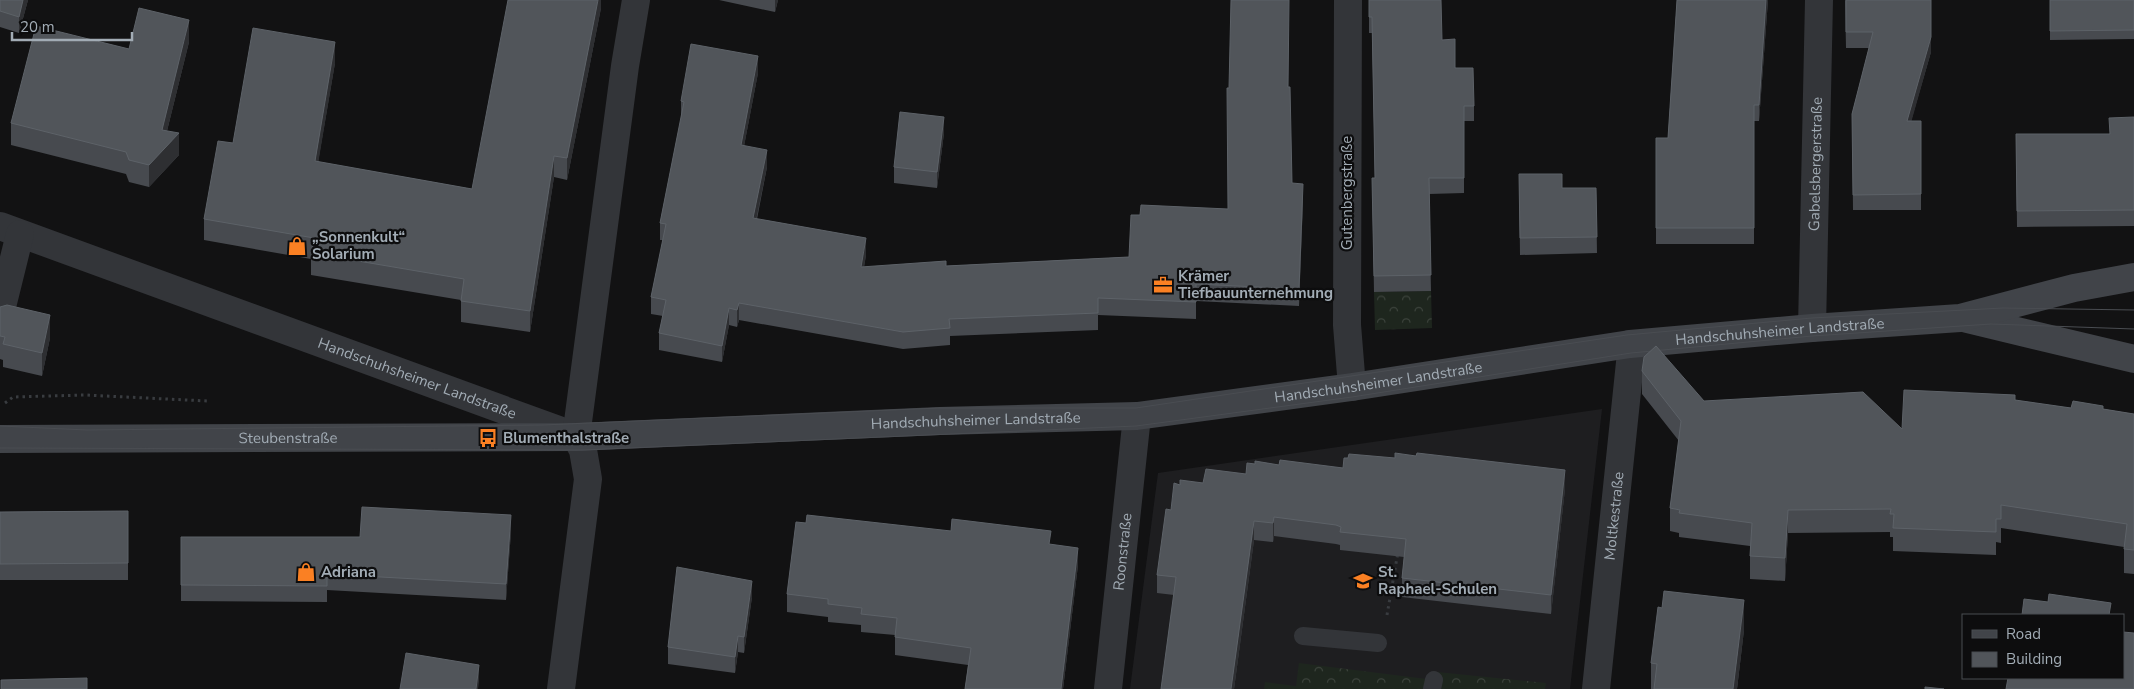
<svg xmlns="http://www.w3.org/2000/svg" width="2134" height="689" font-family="'Nunito Sans',sans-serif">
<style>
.built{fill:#1e1e20}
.forest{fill:url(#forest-crowns)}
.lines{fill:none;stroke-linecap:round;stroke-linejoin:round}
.path{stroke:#393c40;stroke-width:3;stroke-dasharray:2.5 4;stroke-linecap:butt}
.service{stroke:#333539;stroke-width:18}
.minor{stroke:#333539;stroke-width:28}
.secondary{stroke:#414449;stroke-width:28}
.tram{stroke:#4a4d52;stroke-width:1}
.wall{fill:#474a4f}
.shaded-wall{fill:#2e2f32}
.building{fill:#51555a;stroke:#5d6268}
.labels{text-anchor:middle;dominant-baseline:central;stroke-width:4.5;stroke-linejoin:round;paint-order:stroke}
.street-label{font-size:15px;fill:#a2acb5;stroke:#0d0d0e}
.poi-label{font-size:15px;font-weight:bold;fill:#a2acb5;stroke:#0d0d0e;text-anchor:start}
</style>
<defs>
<pattern id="forest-crowns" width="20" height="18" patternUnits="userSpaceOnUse" patternTransform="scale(1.25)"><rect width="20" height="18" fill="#1e261e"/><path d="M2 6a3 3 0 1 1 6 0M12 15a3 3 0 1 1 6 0" fill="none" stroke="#3c433c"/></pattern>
</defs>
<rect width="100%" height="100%" fill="#121213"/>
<!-- built -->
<path class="built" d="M1602,409l-32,280h-440l28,-216z"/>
<!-- forest -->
<path class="forest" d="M1431,291l1,37 -57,2 -1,-38z
M1299,663l135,17 -2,9h-168l1,-7 31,4z
M1437,672l109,11 -1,6h-111z"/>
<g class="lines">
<!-- path -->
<path class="path" d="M5,403l8,-6 72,-2 122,6
M1387,615l11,-63"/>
<!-- service -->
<path class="service" d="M1303,636l75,7
M1432,689l2,-9"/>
<!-- minor -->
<g class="minor">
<path d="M1348,0l-1,325 5,62"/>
<path id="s1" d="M0,226l575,210"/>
<path d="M0,315l20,-81"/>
<path id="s2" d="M1812,328l7,-328"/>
<path d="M561,689l27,-210 -5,-29 -7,-13 49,-371 11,-66"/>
<path id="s3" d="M1108,689l29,-273"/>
<path id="s4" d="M1596,689l35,-336 -1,-9"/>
</g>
<!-- secondary -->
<g class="secondary">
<path d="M1967,319l167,40"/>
<path id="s5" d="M0,439l576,-2 364,-16 197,-5 215,-29 278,-43 182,-16 148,-10 114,-30 60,-11"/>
</g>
<!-- tram -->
<path class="tram" d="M0,426l87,4 456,-5 396,-17h197l491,-73 185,-17 191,-10 131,2
M0,448l583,2 553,-24 216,-29 279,-44 181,-17 179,-12 143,5"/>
</g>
<!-- wall -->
<path class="wall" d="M0,0h28l-9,33 -19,-6z
M601,0v8l-34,172 -13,-3 -24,155 -69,-10v-22l-150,-25v-16l-107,-19v-21l29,-76 102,-80 -17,99 154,27z
M719,0h59l-3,12z
M1369,0l73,40 32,66v15h-10v72l-35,1 2,97 -57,1 -2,-114h3l-3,-145h-3z
M1677,0h91l-9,121h-5v123h-98v-106h12z
M1845,0l86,52 -20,69h10v89h-68l-1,-96 17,-66h-23z
M2050,0h84v39l-84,1z
M189,42l-22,89 12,24 -30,32 -20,-5 -3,-8 -115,-29v-22l118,-74z
M758,73l-14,73 23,21 -10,52 109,36 -2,12 82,-1 183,-9 11,-42 88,-6 60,-122 4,96 11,18 -4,105 -103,-5v18l-98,-4v15l-148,6v9l-47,4 -164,-29 -2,7 -8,-2 -7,37 -63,-12v-17l4,-17 -12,-2v-17l12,-57h-3v-17l21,-105v-17z
M2134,117v109l-117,1 -1,-93h93z
M944,133l-7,55 -43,-5v-16z
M1519,174l43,14h34l1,65 -77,2z
M0,307l50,31 -8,38 -39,-9v-7l-3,-1z
M1642,371l62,30 198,28 113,-29 56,8 32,1 31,5v160l-10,-1v-26l-123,-19v15l-5,-1v13l-103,-4v-14h-3v-5l-102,1 -3,48 -35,-2v-33l-71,-9v-4l-9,-2v-23l9,-67 -37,-47z
M1255,464l24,1 64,3 222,21 -14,125 -149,-17v-19l2,-21 -64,-7v-5l-4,-1 -62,-8 -1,6 -19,-2 -20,149h-73l13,-94 -17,-2v-18l14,-65 9,-25 23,-2 43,-9z
M128,511v69h-128v-68z
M511,532l-5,68 -179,-10v12l-146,-1v-64h179z
M1051,545l27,20 -15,124h-98l3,-24 -73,-10v-20l-34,-3v-7l-33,-3v-5l-41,-5v-18z
M752,597l-8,56 -6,-1 -3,21 -67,-9v-17z
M1744,630l-7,59h-86v-26z"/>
<!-- shaded-wall -->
<path class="shaded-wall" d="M23,0h5l-9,33v-16z
M598,0h3v8l-34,172v-22z
M775,0h3l-3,12z
M1766,0h2l-9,121v-16z
M189,20v22l-27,109 17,-18v22l-30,32v-22l13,-35z
M1931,37v15l-24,85v-16z
M335,42v21l-20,119v-21z
M758,56v17l-17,89v-17z
M944,117v16l-7,55v-16z
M767,150v17l-14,68v-17z
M554,156v21l-24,155v-21z
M1303,184v17l-4,105v-17z
M866,238v17l-5,29v-17z
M739,303v17l-2,7v-17z
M729,308v17l-7,37v-16z
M50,315v23l-8,38v-23z
M1565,470v19l-14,125v-19z
M1788,510v23l-3,48v-23z
M511,515v17l-5,68v-16z
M1274,517v19l-1,6v-19z
M1254,521v19l-20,149h-3z
M1078,548v17l-15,124h-2z
M752,581v16l-8,56v-16z
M1744,600v30l-7,59h-4z
M738,636v16l-3,21v-16z
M479,665v17l-1,7h-2z"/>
<!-- building -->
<path class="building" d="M0,0h23l-4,17 -19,-6z
M508,0h90l-31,158 -13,-2 -24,155 -69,-10 3,-22 -153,-26 3,-15 -110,-19 14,-78 15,2 20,-115 82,14 -20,119 157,28z
M1231,0h58l-1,87h2l2,96 11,1 -4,105 -103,-5v18l-98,-4v15l-149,6 1,9 -47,4 -164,-29 -2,7 -8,-2 -7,38 -63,-13 7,-33 -15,-3 15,-73 -6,-1 24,-121 -3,-1 10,-57 67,12 -17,89 26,5 -14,68 113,20 -5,29 85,-6v5l183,-9 2,-42h9l1,-10 87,4 -1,-121h2z
M1369,0h72l1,40 13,-1v29h18l1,38h-10v72h-35l2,97 -57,1 -2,-98h3l-3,-161h-3z
M1677,0h89l-7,105h-5v123h-98v-90h12z
M1846,0h85v37l-24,84h14v73l-68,1 -1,-81 21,-82h-27z
M2050,0h84v30l-84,1z
M139,8l50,12 -27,110 17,3 -30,32 -20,-5 -3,-8 -115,-29 25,-97 93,23z
M900,112l44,5 -7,55 -43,-5z
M2134,117v93l-117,1 -1,-77h94l-1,-16z
M1519,174h43v14h34l1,49 -77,1z
M7,305l43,10 -8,38 -39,-9 2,-7 -5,-1v-29z
M1656,346l48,55 159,-9 39,37 2,-39 111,5v5l56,8 2,-7 30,5v3l31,5v136l-10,-1 3,-25 -126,-19v14h-5v13l-103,-4 1,-14h-4l1,-5 -103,1 -3,48 -35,-2 2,-33 -73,-10 1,-3 -10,-2 11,-87 -39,-50 2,-14z
M1395,453l21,3 1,-3 148,17 -14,125 -149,-17 4,-39 -66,-7 1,-5 -5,-2 -62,-8 -1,6 -19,-2 -23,168h-70l15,-112 -19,-2 9,-66 5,1 3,-27 6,2v-5l23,3 3,-14 40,5 1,-11 8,1v-3l24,4 1,-5 63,8 1,-10h4l1,-4 46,4z
M362,507l149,8 -5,69 -179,-10v12l-146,-1v-48h179z
M128,511v52l-128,1v-52z
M807,515l144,16 1,-12 99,12 -2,13 29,4 -17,141h-96l6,-41 -76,-11 2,-19 -36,-4 1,-6 -34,-4v-5l-41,-5 9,-72 10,1z
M677,567l75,14 -8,56 -6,-1 -3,21 -67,-10z
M1664,591l80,9 -11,89h-79l3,-25 -6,-1 7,-56 4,1z
M2049,594l62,9 -2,12h-87l2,-16 24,3z
M2123,632l11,1v56h-128l2,-11h115z
M406,653l73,12 -3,24h-76z
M87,678v11h-86v-9z
M1925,687l19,2h-19z"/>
<!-- icons -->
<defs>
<g id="shop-bare" transform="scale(1.5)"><path d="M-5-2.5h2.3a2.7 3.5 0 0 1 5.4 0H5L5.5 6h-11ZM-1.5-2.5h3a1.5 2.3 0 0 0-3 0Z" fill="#fa8023" stroke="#0d0d0e" stroke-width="2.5" paint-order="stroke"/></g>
<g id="office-bare" transform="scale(1.5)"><path d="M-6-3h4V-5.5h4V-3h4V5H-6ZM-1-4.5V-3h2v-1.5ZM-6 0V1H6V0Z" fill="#fa8023" stroke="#0d0d0e" stroke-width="2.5" paint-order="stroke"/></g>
<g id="bus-bare" transform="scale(1.5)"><path d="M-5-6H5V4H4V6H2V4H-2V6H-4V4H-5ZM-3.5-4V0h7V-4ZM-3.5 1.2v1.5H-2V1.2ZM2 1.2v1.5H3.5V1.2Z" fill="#fa8023" stroke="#0d0d0e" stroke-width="2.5" paint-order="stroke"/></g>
<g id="school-bare" transform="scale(1.5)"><path d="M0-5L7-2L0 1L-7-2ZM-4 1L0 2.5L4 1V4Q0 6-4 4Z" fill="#fa8023" stroke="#0d0d0e" stroke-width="2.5" paint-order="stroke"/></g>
</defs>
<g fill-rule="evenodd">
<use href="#shop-bare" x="297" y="246"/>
<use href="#office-bare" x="1163" y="285"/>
<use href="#bus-bare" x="488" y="438"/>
<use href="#shop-bare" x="306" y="572"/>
<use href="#school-bare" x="1363" y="581"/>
</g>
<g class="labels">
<!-- street labels -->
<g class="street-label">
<text stroke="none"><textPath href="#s2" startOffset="164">Gabelsbergerstraße</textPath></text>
<text transform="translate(1347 193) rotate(-90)">Gutenbergstraße</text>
<text stroke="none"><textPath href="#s5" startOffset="1786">Handschuhsheimer Landstraße</textPath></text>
<text stroke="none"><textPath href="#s1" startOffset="444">Handschuhsheimer Landstraße</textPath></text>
<text stroke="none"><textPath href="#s5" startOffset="1381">Handschuhsheimer Landstraße</textPath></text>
<text stroke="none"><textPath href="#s5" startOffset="976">Handschuhsheimer Landstraße</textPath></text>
<text stroke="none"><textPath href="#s5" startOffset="288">Steubenstraße</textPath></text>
<text stroke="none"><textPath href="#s4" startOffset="174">Moltkestraße</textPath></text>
<text stroke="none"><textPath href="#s3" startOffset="138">Roonstraße</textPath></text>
</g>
<!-- poi labels -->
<g class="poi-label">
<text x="312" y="237">„Sonnenkult“<tspan x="312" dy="17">Solarium</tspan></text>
<text x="1178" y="276">Krämer<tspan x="1178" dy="17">Tiefbauunternehmung</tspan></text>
<text x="503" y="438">Blumenthalstraße</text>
<text x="321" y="572">Adriana</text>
<text x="1378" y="572">St.<tspan x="1378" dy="17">Raphael-Schulen</tspan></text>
</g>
</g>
<!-- legend -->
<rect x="1962" y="614" width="162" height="65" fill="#0d0d0e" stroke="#494d51"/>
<rect x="1972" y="630" width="25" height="8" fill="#414449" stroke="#494d51"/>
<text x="2006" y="639" font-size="15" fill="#a2acb5">Road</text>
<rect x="1972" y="652" width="25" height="15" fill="#51555a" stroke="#494d51"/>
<text x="2006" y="664" font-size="15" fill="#a2acb5">Building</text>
<!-- scale -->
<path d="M12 32v8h120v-8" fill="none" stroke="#a2acb5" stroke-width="2.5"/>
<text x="20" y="32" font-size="15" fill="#a2acb5" stroke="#0d0d0e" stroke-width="4" paint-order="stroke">20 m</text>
</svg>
